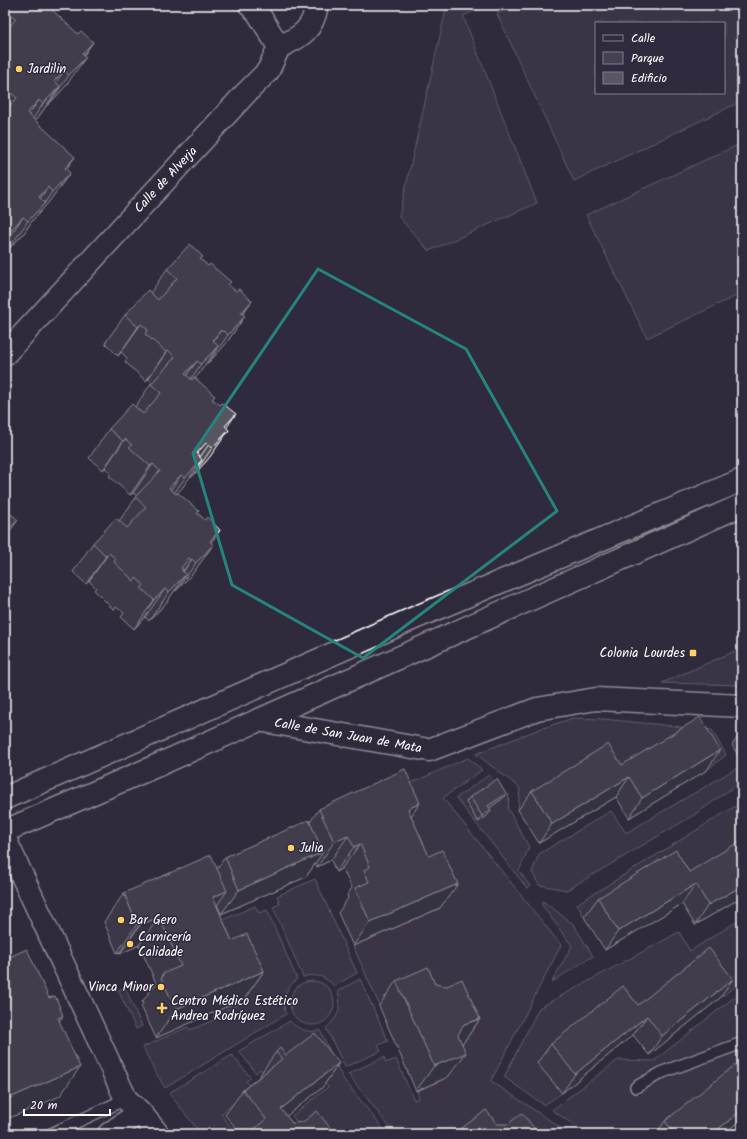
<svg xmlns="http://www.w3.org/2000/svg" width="747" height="1139" font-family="Kalam,sans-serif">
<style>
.green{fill:#464152;stroke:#a2a0a8;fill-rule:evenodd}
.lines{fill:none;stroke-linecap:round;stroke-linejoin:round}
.service-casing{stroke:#fff;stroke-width:14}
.minor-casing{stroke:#fff;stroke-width:25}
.motorway-casing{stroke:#fff;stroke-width:25}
.service{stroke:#2f2a3d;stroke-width:11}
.minor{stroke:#2f2a3d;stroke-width:22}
.motorway{stroke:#2f2a3d;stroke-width:22}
.wall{fill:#4d4956;stroke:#fff}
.shaded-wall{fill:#3e3c46;stroke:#fff}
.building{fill:#595564;stroke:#fff}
.marked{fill:none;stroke:#27847c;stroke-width:3;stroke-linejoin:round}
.poi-dot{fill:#ffd166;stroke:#2f2a3d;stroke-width:1.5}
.labels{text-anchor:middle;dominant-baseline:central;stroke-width:3;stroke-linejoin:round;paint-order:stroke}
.poi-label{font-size:13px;fill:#fff;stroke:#2f2a3d;text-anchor:start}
.street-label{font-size:13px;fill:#fff;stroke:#2f2a3d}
</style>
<rect width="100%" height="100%" fill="#2f2a3d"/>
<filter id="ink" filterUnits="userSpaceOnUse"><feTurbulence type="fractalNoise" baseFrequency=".025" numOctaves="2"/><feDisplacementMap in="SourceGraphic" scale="8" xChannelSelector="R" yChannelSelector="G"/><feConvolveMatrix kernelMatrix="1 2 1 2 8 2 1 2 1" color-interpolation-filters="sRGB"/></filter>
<g filter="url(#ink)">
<!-- green -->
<path class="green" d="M447,5h42l-26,11 74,187 -108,48 -30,-34z
M518,5h224v96l-168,80 -77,-167zM596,23h128v70h-128z
M742,143v150l-95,45 -61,-123z
M742,648v37l-80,-2z
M573,718l30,1 109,11 14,25 -19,15 -20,-33 -79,47 -13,-21 -77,47 2,-22 -44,-34 61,-24z
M468,758l14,12 -39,28 118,147 -70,136 79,53h-175l-47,-60 36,-17 2,6 10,-4 18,41 5,-2 -2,-7 31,-14 -37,-86 -32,15 -1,-4 -25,-56 87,-38 -52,-115z
M737,768l5,7v6l-48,34 -127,75 -28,-5 -7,-13 7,-18 72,-43 15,22z
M489,775l5,7 -10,30 25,-18 -1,15 21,38 -10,24 11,15 -3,2 -71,-90z
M742,802v50l-67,39 -13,-21 -78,47 -7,-13z
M315,879l42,94 -23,13c-8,-9 -18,-13 -31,-9l-30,-70 7,-3 -3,-8z
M543,901l30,23 20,32 -41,26 20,-36 -30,-41z
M255,906l4,7 8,-3 30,69c-12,10 -16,21 -11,35l-121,74 -12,-20 -10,-21 45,-20 2,3 24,-10 -1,-4 35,-16 -35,-76z
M741,919l1,62 -22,17 -96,26 -86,39 24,30 -18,12 -40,-28 35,-69 140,-76 11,19z
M360,979l28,62 -10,4 3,6 -36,16 -19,-39c13,-11 16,-21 12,-37z
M290 1003a22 22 0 1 1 44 0a22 22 0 1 1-44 0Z
M125,988l17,38 -6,3 -18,-39z
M742,991v109l-82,34h-73l-35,-24 66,-50 36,1z
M290,1021c7,8 19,13 30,9l22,47 45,57h-81l-14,-18 36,-29 -29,-38 -34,26 -5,-6 -4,4 -17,-22z
M232,1055l19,23 -5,3 6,7 -31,26 15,20h-35l-32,-41z"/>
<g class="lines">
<!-- service casing -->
<g class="service-casing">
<path id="service" d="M636,1087l27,-15 79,-29
M51,1134l75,-35"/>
</g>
<!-- minor casing -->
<g class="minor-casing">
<path id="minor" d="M250,5l8,8 21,34
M5,354l240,-260 23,-23 11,-24c22,-10 34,-17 38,-42
M258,720l171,30 108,-41 59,-10 146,7
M5,839l121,260 14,13 18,22
M109,1134l31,-22"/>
</g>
<!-- motorway casing -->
<g class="motorway-casing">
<path id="motorway" d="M5,798l407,-179 330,-139
M5,831l144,-62 593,-264"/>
</g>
<!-- service -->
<use href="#service" class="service"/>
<!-- minor -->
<use href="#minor" class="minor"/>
<!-- motorway -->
<use href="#motorway" class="motorway"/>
</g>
<!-- wall -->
<path class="wall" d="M10,5l68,29 15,8 -9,13 -19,32 -17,18h-1l-8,11 -4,5 31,48 4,4 -22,30 -16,18 -8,12 -17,18 -2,-2v-239z
M201,260l28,25 14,29 2,2 -20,29 -17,18 -1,-1 -9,13 -3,3 18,21 14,29 2,2 -20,28 -17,19 -1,-2 -9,13 -5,5 20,20 8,7 15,10 -9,12 2,3 -20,28 -17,18 -1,-1 -9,13 -17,18 -4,-4 -11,12 -13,-12 3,-4 -8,-6 -2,3 -20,-20 2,-2 -7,-7 -3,3 -13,-12 20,-29 26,-22 18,-25 -4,-3 -3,2 -21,-19 2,-3 -6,-5 -2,2 -14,-12 20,-29 26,-22 17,-25 -4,-3 -2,2 -21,-19 2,-4 -6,-6 -3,4 -13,-13 20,-28 26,-23 16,-23z
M742,731v31l-10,-17z
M622,765l85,5 -78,48 -13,-21 -77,46 -21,-33 14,-19z
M470,797l32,2 -13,9 -2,8 -9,6 -12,-20z
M319,809l92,7 29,92 -87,38 -15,-33 10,-15 -1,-3 5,-7 -10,-20 -6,4 -5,-12 -14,7 -2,-3 -9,13 -85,37 -4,-10 -1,1 16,36 32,30 -20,28 -88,39 -15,-32 2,-2 -1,-2 14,-19 -17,-38 -19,9v-2l-3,1 -13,-31 20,-29 93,-24 8,-12 85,-35z
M689,872l53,25 -47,28 -13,-21 -77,46 -21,-33 14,-19z
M396,981l39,3 45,35 -17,24 -1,1 -14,33 -32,14 -37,-85z
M720,998l-71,57 -16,-20 -71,58 -25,-30 14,-19 87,-39z
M276,1052l10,3 53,8 -17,25 -36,28 6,7 43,11h-94l-16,-19 18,-25 16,-13v-1z
M742,1074v45l-19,15h-67l9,-13z"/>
<!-- shaded-wall -->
<path class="shaded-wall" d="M93,42l-21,30 10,-18z
M86,57l-21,30 -17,18 21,-30z
M64,71l-21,30 11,-20z
M60,86l-21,30 -17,19 21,-31z
M39,100l-21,31 9,-18z
M75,157l-21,30 11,-19z
M70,173l-22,30 -16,18 -8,12 -17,18 21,-30 16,-17 8,-12z
M48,187l-21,31 12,-21z
M23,217l-18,26v-4l7,-10z
M252,301l-20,28 9,-16z
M245,316l-20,29 -17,18 20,-28z
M141,324l-20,28 -3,4 20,-29z
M221,330l-20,29 12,-19z
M218,346l-20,29 -17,18 20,-29z
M168,350l-20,29 -2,2 20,-29z
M197,361l-20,28 8,-15z
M236,414l-20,29 9,-17z
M229,430l-20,28 -17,19 20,-29z
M125,439l-20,29 -2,2 20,-29z
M206,443l3,1 -20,29 8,-20z
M202,460l-20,28 -17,18 20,-28z
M153,464l-20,29 -3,2 20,-29z
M181,475l-20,28 8,-15z
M18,520l-13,18 1,-6z
M220,530l-20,28 10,-17z
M213,545l-20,28 -17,18 20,-28z
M109,553l-20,28 -3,3 20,-28z
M192,559l-19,28 -2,1 20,-28z
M186,574l-20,29 -17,18 20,-29z
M165,589l-20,28 -11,12 20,-29z
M720,750l-13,20 -78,48 13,-20z
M629,777l-13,20 -77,46 13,-19z
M506,794l-4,5 -18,13 4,-6z
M420,803l-17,25 5,-19z
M491,810l-4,6 -9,6 4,-6z
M348,836l-17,24 -14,7 17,-25z
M360,844l-18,24 -6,4 18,-25z
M323,852l-17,25 -85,37 18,-24z
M458,884l-18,24 -87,38 17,-24z
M696,884l-14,20 -77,46 13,-19z
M742,886v11l-47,28 13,-20z
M227,891l-20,28 6,-22z
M159,917l-20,28 -19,9 20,-29z
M137,924h3l-20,28 -3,1z
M264,971l-20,28 -88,39 20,-29z
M733,979l-13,19 -71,57 13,-19z
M63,1016l-20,28 15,-26z
M647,1016l-14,19 -71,58 13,-19z
M480,1019l-17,24 -16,6 17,-25z
M466,1053l-18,24 -32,14 18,-25z
M339,1063l-17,25 -58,46 17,-25z
M80,1067l-20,29 -55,24v-20z
M742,1110v9l-19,15h-11z"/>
<!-- building -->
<path class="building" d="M10,5h37l31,29 3,-3 12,11 -11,12 4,3 -17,18 -5,-4 -10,10 6,5 -17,18 -4,-4 -12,13 48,44 -10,11 5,5 -18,19 -4,-5 -9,10 6,6 -17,18 -5,-4 -11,12 -7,-6v-113l12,-12 -12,-11v-56l11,-12 -10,-10z
M190,244l13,13 -3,2 8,7 2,-2 21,18 -3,3 8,6 3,-2 13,12 -11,12 4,3 -17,19 -4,-4 -1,1 -2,-2 -8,10 5,6 -17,18 -4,-3 -12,13 7,6 2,-3 21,19 -3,3 8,6 2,-2 14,11 -11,12 4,4 -17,18 -3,-4 -3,-1 -9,10 5,7 -17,18 -4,-3 -12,13 7,6 2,-1 21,18 -2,2 8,7 2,-3 13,13 -10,11 3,4 -17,18 -4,-4 -1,1 -2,-2 -8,10 2,1 -1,2 4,3 -17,18 -4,-3 -11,11 -13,-12 3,-3 -8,-7 -2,3 -20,-19 2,-3 -7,-6 -3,3 -13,-13 23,-25 11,10 19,-21 -11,-10 25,-26 -7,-7 -3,2 -21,-19 3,-2 -7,-6 -2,2 -14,-12 23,-25 11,10 18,-21 -10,-9 24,-27 -7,-7 -2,2 -21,-18 3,-4 -7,-6 -3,3 -13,-12 23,-25 10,10 19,-22 -10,-9z
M5,509l13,11 -12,12 4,4 -5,5z
M700,717l20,33 -78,48 -13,-21 -77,47 -20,-33 76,-47 14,21z
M405,769l15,34 -12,6 21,47 13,-6 16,34 -88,38 -15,-34 14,-6 -5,-12 6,-3 -5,-12 -5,-11 -6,3 -6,-11 -14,6 -15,-33z
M497,779l9,15 -18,12 3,4 -9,6 -12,-19z
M309,820l14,32 -84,38 -14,-33z
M742,840v46l-34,19 -12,-21 -78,47 -20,-33 78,-48 13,22z
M211,855l16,36 -14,6 19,44 15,-7 17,37 -88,38 -15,-31 2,-1 -1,-3 19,-8 -22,-49 -19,8v-1h-3l-13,-31z
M709,948l24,31 -71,57 -15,-20 -72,58 -24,-30 72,-58 15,19z
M27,949l22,49 6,-2 4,9 4,11 -5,2 22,49 -75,33v-141z
M428,967l7,17 12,2 15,-7 18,40 -16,5 -6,11 8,18 -32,13 -38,-85z
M315,1033l24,30 -58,46 11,14 11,-1 14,-11 18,23h-79l-3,-4 13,-11 -23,-29 39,-31 -6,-7 4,-4 6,7z
M735,1065l7,9v36l-30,24h-37l-10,-13z
M486,1110l11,14h11l14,-11 17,21h-79l-2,-3z"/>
</g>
<!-- marked area -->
<path d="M0 0H747V1139H0ZM318,269l148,80 91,162 -194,147 -131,-73 -39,-132z" fill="#2f2a3d" fill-opacity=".55" fill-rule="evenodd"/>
<path class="marked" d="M318,269l148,80 91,162 -194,147 -131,-73 -39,-132z"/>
<!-- markers -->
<g class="poi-dot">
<circle cx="19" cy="69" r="4"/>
<rect x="689" y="649" width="8" height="8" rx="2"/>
<circle cx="291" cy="848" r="4"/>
<circle cx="121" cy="920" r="4"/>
<circle cx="130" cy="944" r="4"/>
<circle cx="161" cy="987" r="4"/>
<path d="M160 1002h4v4h4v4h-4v4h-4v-4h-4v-4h4z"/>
</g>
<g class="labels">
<!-- poi labels -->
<g class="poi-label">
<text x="27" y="69">Jardilin</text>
<text x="685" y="653" text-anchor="end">Colonia Lourdes</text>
<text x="299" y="848">Julia</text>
<text x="129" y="920">Bar Gero</text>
<text x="138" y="937">Carnicería<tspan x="138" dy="15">Calidade</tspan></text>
<text x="153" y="987" text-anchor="end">Vinca Minor</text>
<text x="171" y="1001">Centro Médico Estético<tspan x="171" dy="15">Andrea Rodríguez</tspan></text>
</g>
<!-- street labels -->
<g class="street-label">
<text transform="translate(166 180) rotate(-47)">Calle de Alverja</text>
<text transform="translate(348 736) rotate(10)">Calle de San Juan de Mata</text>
</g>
</g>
<!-- margin -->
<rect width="747" height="1139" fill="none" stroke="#2f2a3d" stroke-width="20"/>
<rect x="10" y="10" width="727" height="1119" fill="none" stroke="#fff" stroke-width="1.5" filter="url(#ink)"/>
<!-- legend -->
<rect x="595" y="22" width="130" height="72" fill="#2f2a3d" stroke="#827f8b"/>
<rect x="603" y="35" width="20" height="6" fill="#2f2a3d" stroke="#827f8b"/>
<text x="631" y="42" font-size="12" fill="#ffffff">Calle</text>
<rect x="603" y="52" width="20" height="12" fill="#464152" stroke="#827f8b"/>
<text x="631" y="62" font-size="12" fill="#ffffff">Parque</text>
<rect x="603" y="72" width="20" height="12" fill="#595564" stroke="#827f8b"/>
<text x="631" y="82" font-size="12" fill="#ffffff">Edificio</text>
<!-- scale -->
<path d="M24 1109v6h86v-6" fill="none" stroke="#ffffff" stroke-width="2"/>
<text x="30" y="1109" font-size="12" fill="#ffffff" stroke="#2f2a3d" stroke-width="3" paint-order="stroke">20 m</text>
</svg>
